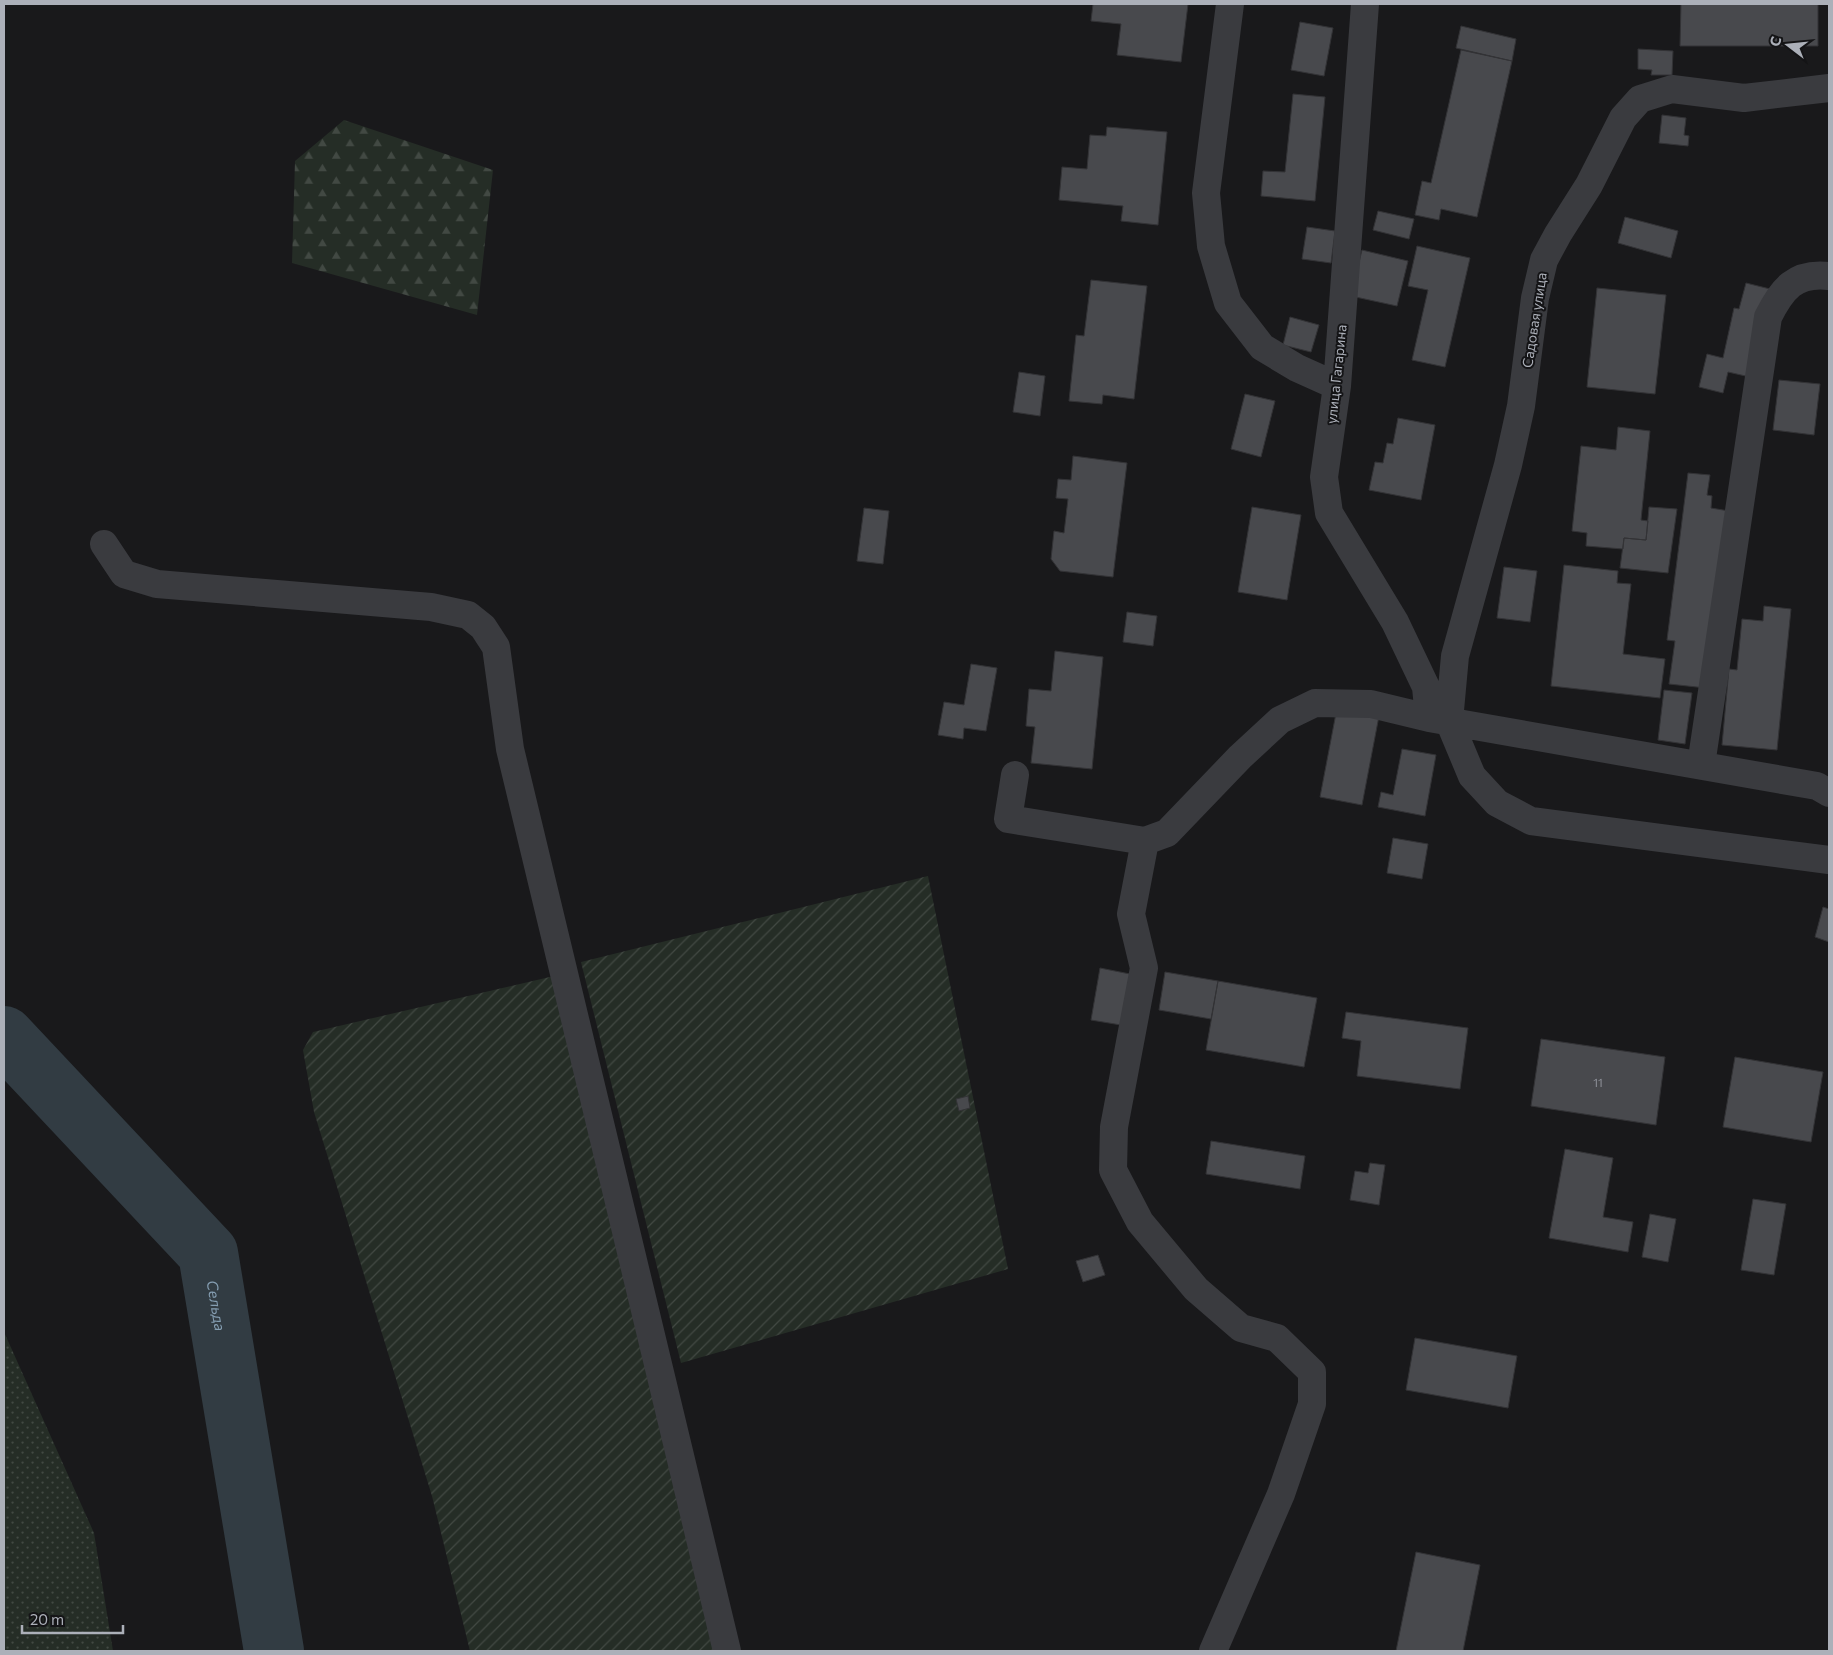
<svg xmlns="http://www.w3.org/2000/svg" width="1833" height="1655" font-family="Commissioner,sans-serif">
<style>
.grass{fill:url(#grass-dots)}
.forest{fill:url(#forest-firs)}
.garden{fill:url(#garden-furrows)}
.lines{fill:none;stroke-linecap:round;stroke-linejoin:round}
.river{stroke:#323c43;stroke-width:60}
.building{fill:#48494d;stroke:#333336}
.minor{stroke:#3a3b3f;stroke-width:28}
.labels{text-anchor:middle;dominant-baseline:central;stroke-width:4;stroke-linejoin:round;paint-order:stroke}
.number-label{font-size:11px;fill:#93969e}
.street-label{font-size:14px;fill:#acb0b9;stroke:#141416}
.water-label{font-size:15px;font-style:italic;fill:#859eb2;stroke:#141416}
</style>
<defs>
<pattern id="grass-dots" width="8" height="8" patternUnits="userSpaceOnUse" patternTransform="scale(1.25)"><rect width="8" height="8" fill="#252d26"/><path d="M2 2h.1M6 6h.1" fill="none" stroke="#424943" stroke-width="1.8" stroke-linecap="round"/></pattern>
<pattern id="forest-firs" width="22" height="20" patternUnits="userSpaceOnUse" patternTransform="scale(1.25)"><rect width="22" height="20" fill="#252d26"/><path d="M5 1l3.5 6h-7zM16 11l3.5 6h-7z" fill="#424943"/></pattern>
<pattern id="garden-furrows" width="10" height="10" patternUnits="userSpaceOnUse" patternTransform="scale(1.25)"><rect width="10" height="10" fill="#252d26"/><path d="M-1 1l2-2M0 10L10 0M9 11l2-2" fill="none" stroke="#424943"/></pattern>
</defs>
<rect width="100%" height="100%" fill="#19191b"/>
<!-- grass -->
<path class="grass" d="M4,1332l90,201 19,118h-109z"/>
<!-- forest -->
<path class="forest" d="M344,120l149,50 -16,145 -185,-52 3,-102z"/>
<!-- garden -->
<path class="garden" d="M928,876l80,393 -327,94 -100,-401z
M554,976l160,675h-244l-38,-155 -118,-384 -11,-62 10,-18z"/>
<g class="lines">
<!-- river -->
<path class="river" id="s1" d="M4,1036l204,217 66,398"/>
</g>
<!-- building -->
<path class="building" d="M1093,4h95l-7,58 -64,-7 4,-31 -30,-3z
M1681,4h137v42h-138z
M1300,22l33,6 -9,48 -33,-6z
M1461,26l55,13 -4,22 -56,-13z
M1638,49l35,2 -1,24h-21l1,-5 -14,-1z
M1461,50l51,11 -35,156 -36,-8 -2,11 -24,-5 7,-34 9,2z
M1293,94l32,3 -10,104 -54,-5 2,-25 22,1z
M1662,115l24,3 -2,17 5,1 -1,10 -29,-3z
M1107,127l60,5 -9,93 -37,-4 2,-15 -64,-6 3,-33 25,2 3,-34 16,1z
M1378,211l36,8 -5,20 -36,-9z
M1625,217l53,14 -7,27 -53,-15z
M1307,227l28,4 -4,32 -29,-4z
M1417,246l53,12 -25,109 -33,-7 16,-70 -20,-4z
M1362,250l46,11 -11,45 -46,-10z
M1091,280l56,6 -13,113 -31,-4 -1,9 -33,-3 7,-66 8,1z
M1746,283l24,6 -20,88 -22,-5 -5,21 -24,-6 8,-33 16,4 11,-50 5,1z
M1597,288l69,7 -11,99 -68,-7z
M1290,317l29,8 -8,27 -28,-7z
M1019,372l26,4 -5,40 -27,-4z
M1779,380l41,4 -6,51 -41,-5z
M1245,394l30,7 -14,56 -30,-8z
M1398,418l37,7 -14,75 -52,-10 6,-28 8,1 4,-20 6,1z
M1618,427l32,4 -9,89 7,1 -2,19 -22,-2 -1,11 -37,-3 1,-13 -15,-2 9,-85 35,4z
M1073,456l54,7 -14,114 -53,-6 -9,-12 3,-28 10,2 4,-34 -12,-1 2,-19 13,1z
M1688,473l22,2 -3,20 5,1 -1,12 18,3 -23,177 -37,-4 6,-43 -8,-1z
M1252,507l49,8 -14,85 -49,-8z
M1649,507l28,2 -9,64 -48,-5 4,-30 22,2z
M864,508l25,3 -6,53 -26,-3z
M1564,565l54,6 -1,12 14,1 -8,70 42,5 -5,39 -109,-12z
M1504,567l33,4 -7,51 -33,-4z
M1764,606l27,3 -14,141 -55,-5 7,-76 8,1 5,-51 21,2z
M1127,612l30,4 -4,30 -30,-4z
M1055,651l48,6 -11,112 -61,-6 4,-36 -9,-1 3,-37 22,2z
M971,664l26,4 -11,63 -22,-3 -1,11 -25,-4 6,-33 20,3z
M1664,690l28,3 -7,51 -27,-4z
M1337,708l42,8 -17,89 -42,-8z
M1402,749l34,6 -11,61 -47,-9 3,-15 12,3z
M1393,838l35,6 -6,35 -35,-6z
M1823,907l6,2v33l-14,-5z
M1100,968l30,6 -9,51 -30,-5z
M1165,972l53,9 -7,38 -52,-9z
M1218,981l99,17 -13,69 -98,-17z
M1346,1012l122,16 -8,61 -103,-13 4,-35 -19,-3z
M1541,1039l124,18 -9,68 -125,-19z
M1735,1057l88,15 -12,70 -88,-15z
M968,1096l2,12 -11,3 -3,-12z
M1211,1141l94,15 -5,33 -94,-15z
M1565,1149l48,9 -10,59 30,5 -5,30 -79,-14z
M1370,1163l15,2 -6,40 -29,-5 5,-29 13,2z
M1753,1199l33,5 -12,71 -33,-5z
M1650,1214l26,5 -8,43 -26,-5z
M1098,1255l7,20 -22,7 -7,-21z
M1415,1338l102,18 -9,52 -102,-18z
M1416,1552l64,13 -17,86h-67z"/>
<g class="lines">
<!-- minor -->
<path class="minor" d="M1230,4l-24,189 5,53 17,57 34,44 35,21 40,18
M1365,4l-28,382 -13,91 5,36 66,109 31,65 3,31
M1829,88l-85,10 -72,-9 -32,10 -17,19 -34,67 -31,49 -14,26 -9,38 -14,108 -13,59 -53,191 -6,65 23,55 25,27 34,18 298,39
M104,544l20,30 33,10 274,23 37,8 15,12 13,20 14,102 217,902
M1701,765l67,-448c14,-28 27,-45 61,-41
M1015,775l-7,44 137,22 22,-8 73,-76 40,-37 35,-17 56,1 58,14 388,68 12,7
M1145,841l-14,73 13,54 -30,159 -1,43 27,52 56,67 45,39 36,10 35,34v32l-31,90 -68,157"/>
</g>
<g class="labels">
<!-- number labels -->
<g class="number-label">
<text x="1598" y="1082">11</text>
</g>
<!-- street labels -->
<g class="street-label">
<text transform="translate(1534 320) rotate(-81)">Садовая улица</text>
<text transform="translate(1336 374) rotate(-84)">улица Гагарина</text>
</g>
<!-- water labels -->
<g class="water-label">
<text stroke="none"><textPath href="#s1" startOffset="351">Сельда</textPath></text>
</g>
</g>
<!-- border -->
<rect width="1833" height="1655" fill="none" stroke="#acb0b9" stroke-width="10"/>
<!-- north arrow -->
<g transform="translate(1788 45) rotate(286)" stroke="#141416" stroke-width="4" paint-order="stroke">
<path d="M0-4L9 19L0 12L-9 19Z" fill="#acb0b9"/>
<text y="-8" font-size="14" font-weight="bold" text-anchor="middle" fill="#acb0b9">С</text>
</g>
<!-- scale -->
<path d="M22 1625v8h101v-8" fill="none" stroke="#acb0b9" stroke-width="2.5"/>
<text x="30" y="1625" font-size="15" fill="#acb0b9" stroke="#141416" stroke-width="4" paint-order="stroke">20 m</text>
</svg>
